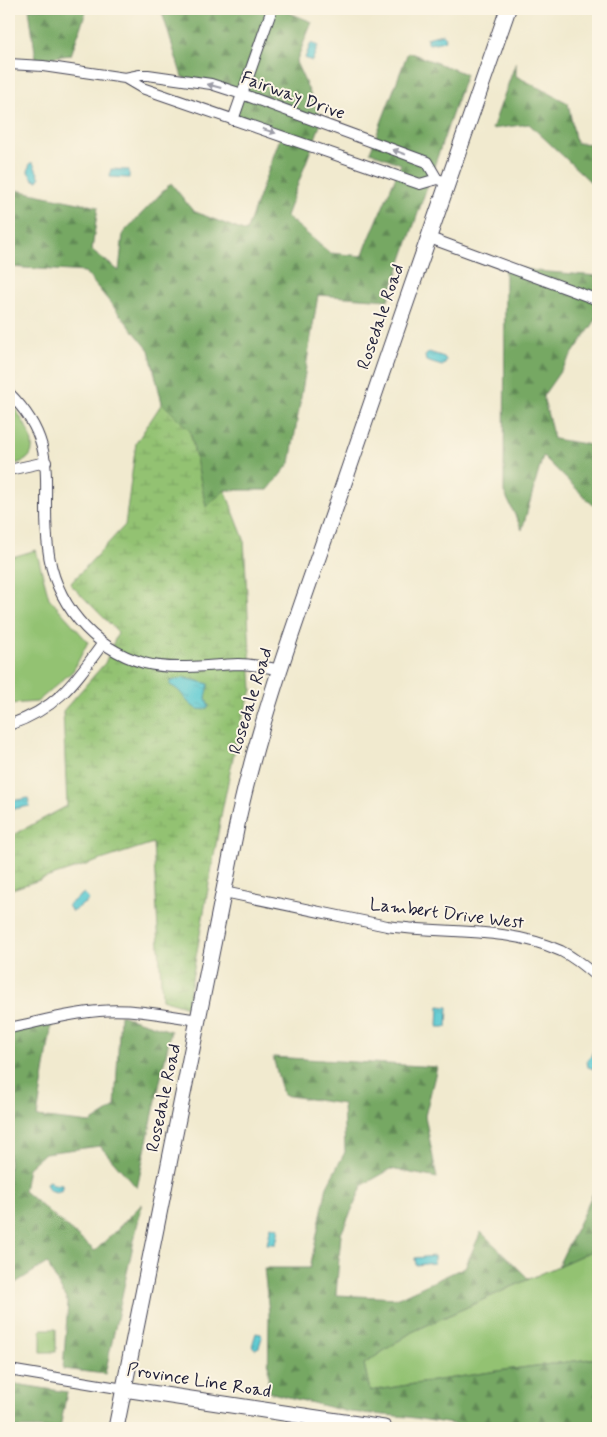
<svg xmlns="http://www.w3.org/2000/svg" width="607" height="1437" font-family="Mynerve,sans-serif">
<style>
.green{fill:#93c272;stroke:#5a7256}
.forest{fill:url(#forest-firs);stroke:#4c6550}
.wetland{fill:url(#wetland-marsh);stroke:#5a7256}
.water{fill:url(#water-ripples);stroke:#407686}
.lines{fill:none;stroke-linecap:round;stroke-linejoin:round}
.street-casing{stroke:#414051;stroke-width:12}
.secondary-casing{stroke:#414051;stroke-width:17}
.street{stroke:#fff;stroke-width:10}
.secondary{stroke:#fff;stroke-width:15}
.oneway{fill:#9c9ca7}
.labels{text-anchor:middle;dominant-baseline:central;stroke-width:4;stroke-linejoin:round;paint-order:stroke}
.street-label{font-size:18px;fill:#22223b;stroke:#fcf5e5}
</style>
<defs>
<pattern id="forest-firs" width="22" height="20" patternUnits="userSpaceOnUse" patternTransform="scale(1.25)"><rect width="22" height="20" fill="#76a864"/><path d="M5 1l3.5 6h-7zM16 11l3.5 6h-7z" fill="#608854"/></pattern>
<pattern id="wetland-marsh" width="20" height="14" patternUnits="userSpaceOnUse" patternTransform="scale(1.25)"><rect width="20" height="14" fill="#93c272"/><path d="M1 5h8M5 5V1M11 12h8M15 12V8" fill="none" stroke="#7ea664"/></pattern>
<pattern id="water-ripples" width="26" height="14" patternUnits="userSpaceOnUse" patternTransform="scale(1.25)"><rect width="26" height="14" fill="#5dcad2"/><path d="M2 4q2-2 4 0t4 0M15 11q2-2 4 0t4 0" fill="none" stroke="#51adb5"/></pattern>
</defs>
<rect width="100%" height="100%" fill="#fcf5e5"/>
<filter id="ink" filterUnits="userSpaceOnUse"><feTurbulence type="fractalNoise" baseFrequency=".02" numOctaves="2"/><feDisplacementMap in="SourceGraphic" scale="10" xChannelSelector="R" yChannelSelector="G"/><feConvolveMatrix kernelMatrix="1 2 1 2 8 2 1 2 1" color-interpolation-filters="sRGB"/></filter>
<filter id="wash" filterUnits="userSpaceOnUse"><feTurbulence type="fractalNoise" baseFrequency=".0096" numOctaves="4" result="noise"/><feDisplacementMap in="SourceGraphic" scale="20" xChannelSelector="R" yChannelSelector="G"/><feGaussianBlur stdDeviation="1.12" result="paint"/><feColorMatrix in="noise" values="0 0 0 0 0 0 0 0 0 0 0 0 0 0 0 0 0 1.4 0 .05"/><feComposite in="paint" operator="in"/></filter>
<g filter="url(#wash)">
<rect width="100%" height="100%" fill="#f1eacf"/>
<!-- green -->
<path class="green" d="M9,400c9,13 37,49 15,61 -4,2 -11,3 -15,4z
M36,550l13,48 39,44 -15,29 -36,31 -28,2v-146z
M598,1248v110l-101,13 -127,20 -6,-27 48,-32z
M41,1329h15v23h-15z"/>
<!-- forest -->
<path class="forest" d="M29,9h58l-16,46 -35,4z
M161,9h119l32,13 -16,40 26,58 -36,96 44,37 32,3 39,-92 -31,-12 38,-100 58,22 -78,226 -70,-5 -28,168 -22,27h-43l-19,18 -16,-77 -28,-28 -13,-53 -64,-78 -76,-5v-81l2,3 87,18 -6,43 27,21 4,-38 48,-50 22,28 53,21 34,-94 -50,-20 10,-27 -58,-14z
M516,62v14l52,27 8,40 22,1v45l-69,-65 -37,5z
M505,264l31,7 62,5v41l-55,79 11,43 44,7v64l-55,-54 -21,74 -18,-38z
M120,1015l51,16 -34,157 -37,-42 -55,7 -17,15 -4,23 71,60 47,-47 -37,170 -42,-5 5,-66 -21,-40 -38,24v-261l44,-9 -16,100 53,6 25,-16z
M273,1057l164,10 -12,49 12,62 -46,-9 -28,16 -22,49 -5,61 62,3 67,-31 16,-35 48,47 -117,53 -48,32 6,27 127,-20 101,-13v26l-2,4 2,1v39h-120l-70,-11 -59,-5 -81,-20 1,-79 -5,-45h46l17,-82 18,-34 -2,-48 -60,-9z
M598,1183v65l-40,18z
M9,1383l58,9 -7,36h-51z"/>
<!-- wetland -->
<path class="wetland" d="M162,403l28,28 16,76 19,-17 19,49 8,151 -12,34 -18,87 -35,196 -25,-8 -9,-156 -144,47v-53l58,-31 -4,-95 42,-48 13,-31 -48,-48 55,-59 11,-82z"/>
<!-- water -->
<path class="water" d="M442,34l4,3 -2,4 -14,3 -3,-1v-5z
M311,43l7,3 -6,15 -7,-3z
M30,163h3l7,15 -2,3 -4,-1 -6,-8z
M111,169l18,1v8l-19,-1z
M429,352l15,5 2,3 -1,4 -3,2 -16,-5 -1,-5z
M185,678l24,6 -3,14 3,9c-13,8 -22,-6 -29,-15 -3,-3 -6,-5 -10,-7v-4z
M28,798l2,8 -17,3 -1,-8z
M84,893l5,7 -17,12 -4,-7z
M439,1006l9,1 -1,20h-9z
M594,1049l4,1v12l-4,7 -6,-2 -1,-6 4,-5z
M49,1181l4,3 9,1v5l-5,2 -8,-2 -3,-7z
M271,1226l8,2 -3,16h-9z
M434,1256v7l-18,2 -1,-7z
M256,1333l4,1 2,3 -3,10 -4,2 -3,-3z"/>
</g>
<g filter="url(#ink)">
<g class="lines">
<!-- street casing -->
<g class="street-casing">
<path id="street" d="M9,64l34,2 82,12 15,-3h8l63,9 31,10 185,68 10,17 9,3
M125,78l17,10 278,96 17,-5
M233,120l39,-111
M427,237l171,63
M9,393c53,53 31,91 39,155 6,54 44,100 96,115 31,8 63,2 94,1 14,0 28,3 42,6
M9,470l37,-8
M9,725c49,-17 65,-42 94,-82
M224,892l163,34c58,8 119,0 174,25 14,7 26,17 37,27
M9,1028c30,-6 60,-15 90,-17 33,-3 67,4 99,9
M9,1370l115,19"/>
</g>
<!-- secondary casing -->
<g class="secondary-casing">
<path id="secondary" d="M124,1389l260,39
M116,1428l123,-613c26,-116 69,-226 107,-338 54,-156 107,-313 162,-468"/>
</g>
<!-- street -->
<use href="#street" class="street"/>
<!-- secondary -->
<use href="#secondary" class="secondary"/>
</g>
<!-- one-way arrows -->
<defs><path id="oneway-solid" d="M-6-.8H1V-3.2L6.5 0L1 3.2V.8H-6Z" transform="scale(1.25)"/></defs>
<g class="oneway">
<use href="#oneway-solid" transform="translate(214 86) rotate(-165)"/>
<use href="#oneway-solid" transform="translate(269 131) rotate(18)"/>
<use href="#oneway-solid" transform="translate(399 152) rotate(-160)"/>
</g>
</g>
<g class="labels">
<!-- street labels -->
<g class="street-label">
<text transform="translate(293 96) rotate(20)">Fairway Drive</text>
<text transform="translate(381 317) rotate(-71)">Rosedale Road</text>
<text transform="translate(251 701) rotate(-73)">Rosedale Road</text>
<text transform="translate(447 914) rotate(7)">Lambert Drive West</text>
<text transform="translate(164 1098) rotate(-78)">Rosedale Road</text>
<text transform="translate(199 1381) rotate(9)">Province Line Road</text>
</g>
</g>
<!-- margin -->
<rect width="607" height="1437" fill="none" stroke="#fcf5e5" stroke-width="30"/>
</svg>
